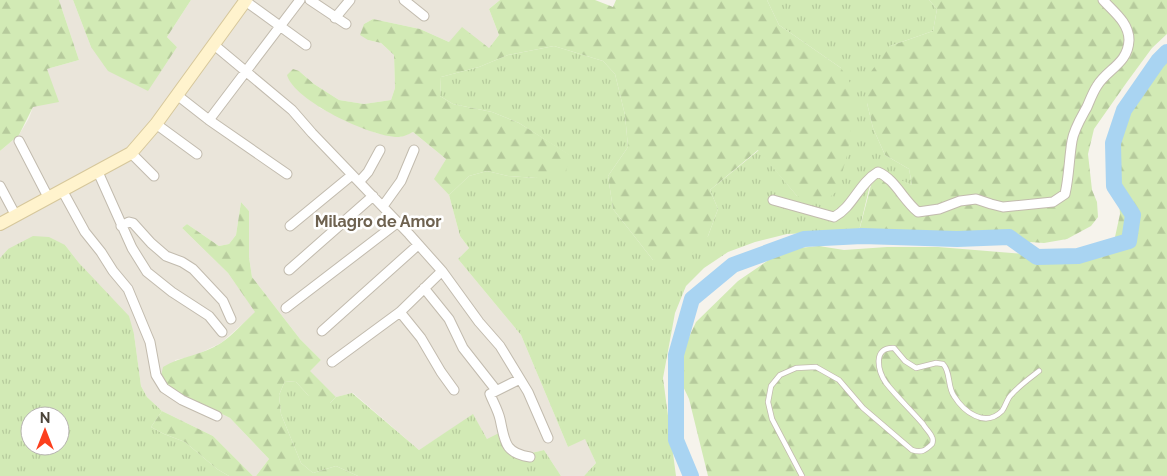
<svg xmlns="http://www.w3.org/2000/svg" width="1167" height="476" font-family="Raleway,sans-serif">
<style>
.residential{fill:#eae5da}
.grass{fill:url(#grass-tufts);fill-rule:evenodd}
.forest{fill:url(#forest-firs)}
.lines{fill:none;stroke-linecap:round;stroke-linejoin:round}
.river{stroke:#a9d4f2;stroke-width:16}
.lane-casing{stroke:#c2bbae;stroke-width:6}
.street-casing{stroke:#c2bbae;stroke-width:11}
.secondary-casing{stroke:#d6c79b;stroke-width:14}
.lane{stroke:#fff;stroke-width:4.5}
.street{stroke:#fff;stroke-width:9}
.secondary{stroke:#fff3cd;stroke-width:12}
.labels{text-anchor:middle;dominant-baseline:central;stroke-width:5;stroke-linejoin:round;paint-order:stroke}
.neighbourhood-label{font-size:16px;font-weight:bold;fill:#6e6250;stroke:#fff}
</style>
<defs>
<pattern id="grass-tufts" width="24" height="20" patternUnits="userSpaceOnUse" patternTransform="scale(1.25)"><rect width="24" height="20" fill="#d2eab5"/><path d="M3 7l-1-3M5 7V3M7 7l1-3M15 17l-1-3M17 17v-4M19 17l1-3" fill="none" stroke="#b6ca9c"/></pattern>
<pattern id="forest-firs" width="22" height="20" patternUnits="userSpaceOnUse" patternTransform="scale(1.25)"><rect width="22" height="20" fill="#d2eab5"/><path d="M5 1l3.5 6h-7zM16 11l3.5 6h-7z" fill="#b6ca9c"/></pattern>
</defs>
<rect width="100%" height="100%" fill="#f6f3ec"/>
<!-- residential -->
<path class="residential" d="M59,0h14l18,47h86l-10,-10 24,-37h309l-11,9 10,26 -10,13 -40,-6 -29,-13 -47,-10 -9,5 4,16 13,3 13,12 1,33 -4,12 -27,4 -25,-4 -25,-16 -15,-13 21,37 56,25 24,4 13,-5 33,27 -11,20 14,16 11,41 9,12 -11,11 63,76 47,112 17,-9 11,25 -12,13h-23l-17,-26 -29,7 -28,-18 -14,-24 -54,35 -66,-57 -17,4 -27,-26 12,-11 -21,-21 -48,-62 -3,-20v-46l-8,-9 -5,33 -7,9 -10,2 -32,-22 -5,4 46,45 28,39 -35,31 -27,13 -19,4 18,42 23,9 14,7 39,41 -13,17h-3l-40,-40 -51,-25 -15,-14 -6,-11 -7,-52 -69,-89 -57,4 -8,9v-107l19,-16 10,-17 18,-49 32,-9z"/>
<!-- grass -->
<path class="grass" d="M767,0h162l8,9 -4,22 -43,15 -23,57 6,25 12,27 24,14 3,16 -31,-12 -11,12 -12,50 -47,-2 -24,1 -32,8 -27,10 -24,16 -18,18 -11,27 -12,65 13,98h-92l12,-13 -11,-24 -17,8 -47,-112 -63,-76 11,-11 -9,-12 -11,-41 20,-19 18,-5 21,5 28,2 33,-23 -50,-32 -27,-11 -39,-8 -13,-8 1,-19 38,-10 29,-12 46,-9 49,15 12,13 10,41 3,32 -20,29 5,33 40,51 55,-24 10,-27 -8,-19 49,-40 38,46 44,-128 -62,-43z
M33,236l16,1 16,8 14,18 50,53 5,18 7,52 6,11 15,14 -11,16 13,7 21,8 32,27 12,7h-229v-218l8,-9zM30,416h30v30h-30z
M285,381l11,1 12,13 22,8 6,-6 16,-4 67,57 54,-36 14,25 14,-7 14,25 29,-7 17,26h-203l-22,-10 -23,7 -12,-10 -20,-49 -2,-19z"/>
<!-- forest -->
<path class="forest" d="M0,0h59l20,60 -32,9 12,33 -26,5 -14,28 -19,16z
M73,0h118l-24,37 10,10 -29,44 -40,-20 -17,-24z
M500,0h95l18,7 3,-7h151l12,25 62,43 11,18 1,28 -5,38 -11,39 -14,12 -26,-7 -39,-46 -48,40 8,19 -10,27 -21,22 -34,2 -40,-51 -5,-33 20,-29 -3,-32 -10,-41 -12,-13 -49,-15 -46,9 -29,12 -38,10 -1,19 13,8 39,8 27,11 51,32 -4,17 -30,6 -28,-2 -21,-5 -18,5 -20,19 -15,-16 12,-20 -33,-27c-4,2 -10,5 -14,5 -26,1 -105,-36 -112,-62l6,-6 6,2 15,13 25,16 25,4 27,-4 4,-12 -1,-33 -13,-12 -13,-3 -8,-5 4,-11 9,-5 47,10 29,13 13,-15 27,21 10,-13 -10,-26z
M929,0h238v34l-15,14 -25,34 -33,47 -6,25 4,36 5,12 1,15 -7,9 -24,13 -23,4 -121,-9 -65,1 13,-50 11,-13 30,13 -3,-16 -24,-14 -12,-27 -6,-25v-26l23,-31 43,-15 4,-22z
M1167,60v416h-459l-19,-77 -9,-19 -3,-17 19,-41 42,-41 35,-24 16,-8 30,-3 25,4 43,-3h51l86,7 15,5 21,3 20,-1 26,-8 9,-16 5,-23 -2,-27 -10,-36 5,-14 17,-29 24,-29z
M241,202l8,9v46l3,20 48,62 21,21 -11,11 26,26 -6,6 -8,2 -14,-10 -12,-13 -11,-1 -6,14 2,19 20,49 12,10 23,-7 22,10h-102l13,-17 -39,-41 -14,-7 -23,-9 -25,-16 -7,-10 2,-9c18,-11 40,-12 58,-24 12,-8 23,-21 34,-31l-27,-39 -46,-45 5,-4 32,22 10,-2 7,-9z
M162,411l51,25 40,40h-24l-12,-7 -32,-27 -21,-8 -13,-7z"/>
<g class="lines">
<!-- river -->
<path class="river" d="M691,476l-15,-36v-85l16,-56 41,-34 71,-26 58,-3 95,3 52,-2 28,20 41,-1 51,-15 4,-26 -19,-29 -1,-43 11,-33 34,-49 9,-9"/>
<!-- lane casing -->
<g class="lane-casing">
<path id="lane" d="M802,476l-30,-57 -4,-17 3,-16 9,-11 16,-7 20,-1 23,13 24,28 49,42c9,3 13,1 20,-6 1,-2 1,-6 0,-7 -2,-5 -7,-9 -9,-13 -12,-14 -26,-27 -37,-41 -8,-12 -14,-36 8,-35l11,13 11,7 20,-5 7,1c8,8 4,22 11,32 10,16 31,32 48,15 4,-5 5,-13 10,-17 8,-9 18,-16 27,-23"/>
</g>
<!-- street casing -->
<g class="street-casing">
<path id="street" d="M244,0l62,45
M310,0l36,24
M404,0l20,16
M335,18l15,-18
M213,44l79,66 20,23 97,101 33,37 37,51 21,24 28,46 20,46
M177,95l32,25 78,54
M209,120l91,-120
M156,124l41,30
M19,141l29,56
M131,153l23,23
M98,172l34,76 15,24 25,20 37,24 13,16
M359,182l9,-10 12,-22
M0,186l16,30
M62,190l23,42 16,20 12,19 15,18 22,53 6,33 8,13 18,12 35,16
M773,200l61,17c19,-10 25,-34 44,-45 17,7 25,28 40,40l21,-3 21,-8 16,-2 15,5 12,3 50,-5 12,-8c4,-17 4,-35 7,-53 2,-12 9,-23 15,-34 3,-7 6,-15 10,-21 10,-17 31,-22 32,-46 0,-17 -15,-28 -26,-40
M383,206l18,-25 13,-31
M121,226l8,-4 4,1 18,20 15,13 16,6 11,7 30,32 8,18
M290,226l62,-51
M289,270l84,-74
M424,288l25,31 14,29 33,42
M286,308l111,-85
M400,312l21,26 20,34 13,18
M322,331l96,-86
M332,362l68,-50 42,-41
M520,379l-30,15c3,8 8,16 10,25 5,22 4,34 30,38"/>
</g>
<!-- secondary casing -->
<g class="secondary-casing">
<path id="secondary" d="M0,224l131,-71 25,-29 90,-124"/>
</g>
<!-- lane -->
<use href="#lane" class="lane"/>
<!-- street -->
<use href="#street" class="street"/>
<!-- secondary -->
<use href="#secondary" class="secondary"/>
</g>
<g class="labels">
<!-- neighbourhood labels -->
<g class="neighbourhood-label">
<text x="378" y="221">Milagro de Amor</text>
</g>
</g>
<!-- north arrow -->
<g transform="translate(45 431)"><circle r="24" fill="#ffffff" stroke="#b7b4b0"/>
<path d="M0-4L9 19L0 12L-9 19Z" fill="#fc3f1d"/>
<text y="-8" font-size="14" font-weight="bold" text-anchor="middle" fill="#4b4439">N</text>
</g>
</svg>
